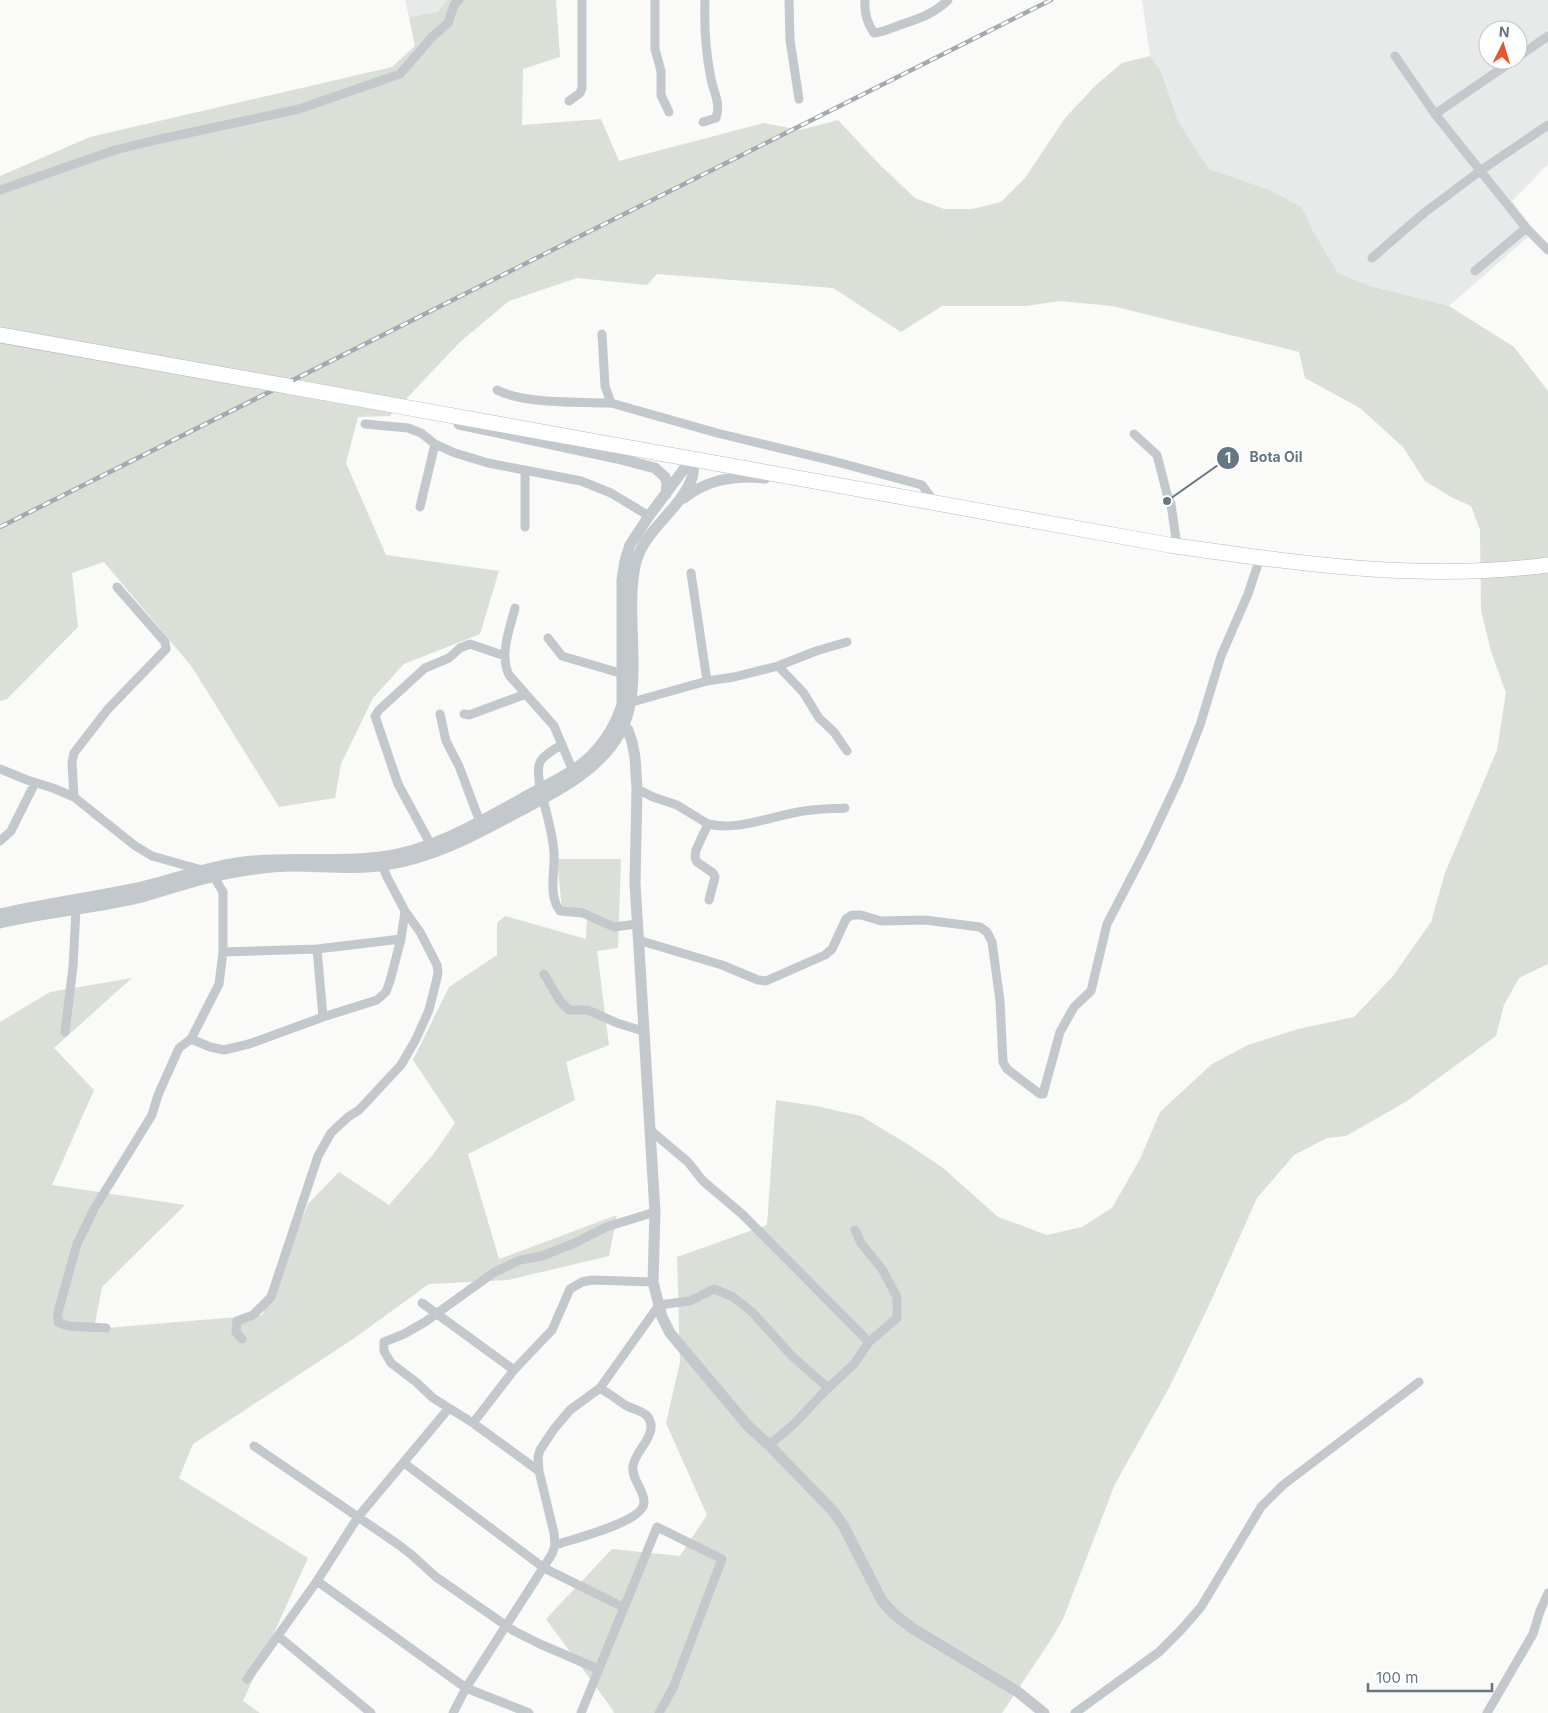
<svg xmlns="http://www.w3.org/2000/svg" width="1548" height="1713" font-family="Inter,sans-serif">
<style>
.built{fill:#e8e9e9;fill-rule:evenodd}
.green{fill:#dadfd7}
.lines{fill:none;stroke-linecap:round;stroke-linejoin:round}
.trunk-casing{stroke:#b4b9bd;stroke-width:16}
.minor{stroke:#c3c8cc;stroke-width:9}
.tertiary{stroke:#c3c8cc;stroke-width:11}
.trunk{stroke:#fff;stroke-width:15}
.rail-casing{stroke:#a2aab0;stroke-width:4.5}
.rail{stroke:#fff;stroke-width:2.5;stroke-dasharray:8;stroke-linecap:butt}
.trunk-bridge-casing{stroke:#b4b9bd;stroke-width:16;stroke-linecap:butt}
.trunk-bridge{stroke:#fff;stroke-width:15}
.leader{fill:none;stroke:#657683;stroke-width:2}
.callout-dot{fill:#657683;stroke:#fff;stroke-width:2}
.mark-label{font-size:15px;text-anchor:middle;font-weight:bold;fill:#fff}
.callout-label{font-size:14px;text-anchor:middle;font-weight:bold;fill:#657683;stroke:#fff;stroke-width:5;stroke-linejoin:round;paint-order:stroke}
</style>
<rect width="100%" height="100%" fill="#fafaf8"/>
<!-- built -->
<path class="built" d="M405,0h42l-8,12 -30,5z
M1142,0h406v164l-36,37 23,30 -86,75 -78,-20 -33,-13 -26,-44 -10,-22 -35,-18 -58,-20 -31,-48 -17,-50 -11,-15zM1488,30h30v30h-30z"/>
<!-- green -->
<path class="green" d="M447,0h109l4,57 -37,12 -1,56 79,-6 18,42 145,-38 36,7 38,-10 42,45 35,33 29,11h28l29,-7 24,-24 41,-61 29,-31 27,-23 28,-7 11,15 17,50 31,48 58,20 35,18 10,22 26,44 33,13 78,20 65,41 34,44v573l-29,14 -15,27 -8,31 -89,65 -61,35 -19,2 -33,17 -37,43 -46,103 -41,85 -55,98 -52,135 -11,19 -50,75h-388l-2,-4 -66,-90 66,-70 68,7 27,-41 -41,-92 14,-61 -3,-105 90,-32 9,-125 40,6 45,10 48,29 34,23 55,49 49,18 35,-8 30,-19 28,-49 20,-47 52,-48 36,-19 50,-16 56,-12 39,-41 38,-54 14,-49 52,-123 9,-57 -15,-42 -10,-41 -1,-80 -9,-24 -18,-8 -28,-17 -22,-34 -43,-39 -55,-30 -6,-26 -187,-46 -52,-5 -34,5h-84l-41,26 -68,-44 -176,-14 -10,11 -70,-7 -68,23 -49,41 -70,74 -32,1 -12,46 40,92 113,16 -19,63 -76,30 -31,34 -32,66 -6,34 -56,9 -87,-140 -88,-105 -32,11 6,54 -71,72 -7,2v-525l90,-39 302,-70 23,-21 -6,-29 29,-5z
M557,859h64l-3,89 -21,3 12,94 -43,17 9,38 -107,54 31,105 118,-44 -8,41 -101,24 -79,4 -76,55 -160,105 -14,34 129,80 -65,143 17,12h-260v-691l50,-30 82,-14 -78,70 40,42 -42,95 133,20 -83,82 -8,42 168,-14 46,-111 31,-32 50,33 43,-49 23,-33 -42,-63 36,-73 48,-32v-32l8,-7 81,23 1,-29h-25z"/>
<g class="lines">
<!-- trunk casing -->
<g class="trunk-casing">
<path id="trunk" d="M0,335l247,44
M287,386l882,159c128,18 249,37 379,20"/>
</g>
<!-- minor -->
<path class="minor" d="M655,0v49l6,22v24l8,17
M789,0l1,40 9,59
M865,0c-1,12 2,23 9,33 10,-1 17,-5 26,-8 18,-6 34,-11 48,-25
M1395,56l40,58 91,114 22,22
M1518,57l30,-21
M569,101l11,-8 2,-5v-88
M1435,114l79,-54
M703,122l13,-4c5,-15 -2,-24 -5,-39 -5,-25 -7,-53 -6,-79
M0,190l115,-40 41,-10 143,-31 101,-35 32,-37 16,-14 6,-18 5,-5
M1372,258l52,-45 56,-42 68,-46
M1475,271l51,-43
M602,334l3,52 6,17 106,30 116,28 89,24 13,18
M497,390c26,14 84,12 114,13
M365,424l43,4 13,5 14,11 20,9 33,10 93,18 30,12 38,23
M1134,434l23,21 10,39 4,10 6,42
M420,507l15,-63
M525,527v-57
M691,573l16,108
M515,608c-5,20 -16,47 -6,67l45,51 19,45
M548,638l14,18 61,18
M778,666l38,-15 31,-9
M625,704l82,-23 27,-4 44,-11 25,26 16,26 15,14 13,19
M440,714l6,27 13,25 21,56
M464,714l5,1 57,-21
M0,769l27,11 26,8 21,9 60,48 18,11 50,14 12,7 9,15v60l-4,32 -28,55 -12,9 -21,47 -6,20 -58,94 -17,35 -19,68v10l10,4 38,2
M540,789c-3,-29 -4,-28 21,-44
M637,789l16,8 24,8 31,19c30,7 61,-7 90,-12 15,-3 31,-3 47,-4
M74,797l-2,-35 2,-9 34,-44 58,-60 -1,-7 -48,-55
M543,799c4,17 10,36 11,54 1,18 -6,43 6,58l23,2 31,14 23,-3
M708,824l-12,26 -1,8 2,4 16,11 2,4 -6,23
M0,841l11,-10 24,-48
M431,845l-33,-61 -23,-68 4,-6 46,-42 24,-10 11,-10 10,-4 35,12
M638,940l84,25 36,15 8,1 59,-26 7,-6 14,-30 6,-4h9l20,6 44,-1 55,7 7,5 5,10 8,59 3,61 4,7 33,25h3l17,-62 14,-25 17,-16 16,-67 40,-77 32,-68 21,-54 21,-69 27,-62 12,-36
M317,949l6,68
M223,952l94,-3 84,-10
M544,974l16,27 9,9h19l29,13 26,8
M65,1032l8,-65 3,-58
M191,1039l19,8 14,3 25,-6 74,-27 54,-17 9,-8 4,-11 11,-42 4,-28
M650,1130l38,32 15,19 39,33 127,128 -15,22 -29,27 -32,34 -24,20
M855,1230l6,13 21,26 15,28v21l-28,24
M422,1303l92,67
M242,1339l-6,-7 1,-11 16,-6 18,-18 47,-141 13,-23 17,-16 11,-7 42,-45 15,-26 13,-29 7,-28 2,-9 -1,-8 -17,-33 -15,-21 -18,-34 -7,-17
M449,1408l-16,-10 -17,-16 -25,-19 -7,-12v-9l20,-8 21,-12 68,-49 27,-13 22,-4 33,-13 31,-16 49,-15
M473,1423l66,48
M254,1446l145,99 14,11 23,21 78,54 26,13 58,25
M404,1463l140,105 79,39
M555,1545c17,-6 90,-23 89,-43 0,-13 -13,-23 -11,-36 2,-12 12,-20 16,-31 3,-6 3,-12 -1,-18 -4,-6 -16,-8 -23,-12 -8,-6 -17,-12 -25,-17
M317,1581l149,107 63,25
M278,1636l93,77
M247,1679l70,-98 41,-64 91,-109 24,15 41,-53 38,-40 18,-41 12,-7 10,-2 61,2
M453,1713l13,-25 86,-134 3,-9 -1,-12 -15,-62 -1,-14 2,-7 14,-21 16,-19 30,-22 59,-83 31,-4 24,-12 19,8 19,15 40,44 36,32
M581,1713l76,-186 65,32 -49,129 -14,25
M1075,1713l84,-61 21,-21 21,-24 60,-100 22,-22 136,-103
M1487,1713l46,-79 7,-23 8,-18"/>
<!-- tertiary -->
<path class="tertiary" d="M459,424l158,34 38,10 10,9 2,6 -1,11
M684,498c24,-19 51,-23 81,-20
M618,719l10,11 4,12 3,15 2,32 -2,94 20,329 -2,70 9,35 8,16 78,93 21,19 64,66 10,14 39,76 13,14 20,15 103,62 26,21
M0,914c47,-11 95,-17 141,-27 35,-8 68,-21 103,-25 46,-6 92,1 137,-5 52,-7 97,-34 142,-59 23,-13 49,-24 68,-42 14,-14 25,-32 31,-51v-125l3,-19 5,-16 19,-29 35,-47 10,-10
M0,923c45,-11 92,-14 138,-25 32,-9 64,-21 98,-26 18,-3 38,-6 57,-6 30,0 62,4 92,-1 48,-7 91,-30 133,-53 38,-20 80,-40 102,-79 26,-45 3,-119 16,-171 9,-33 44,-52 56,-84 2,-6 1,-12 2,-19"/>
<!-- trunk -->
<use href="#trunk" class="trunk"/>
<!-- rail casing -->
<g class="rail-casing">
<path id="rail" d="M0,527l1051,-527"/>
</g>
<!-- rail -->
<use href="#rail" class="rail"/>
<!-- trunk-bridge casing -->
<g class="trunk-bridge-casing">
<path id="trunk-bridge" d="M247,379l40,7"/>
</g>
<!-- trunk-bridge -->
<use href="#trunk-bridge" class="trunk-bridge"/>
</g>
<!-- callouts -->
<path class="leader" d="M1167 501L1228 458"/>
<g class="callout-dot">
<circle cx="1167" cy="501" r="5"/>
<circle cx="1228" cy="458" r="12"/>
</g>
<g class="mark-label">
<text x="1228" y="463">1</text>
</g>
<g class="callout-label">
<text x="1276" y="462">Bota Oil</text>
</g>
<!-- north arrow -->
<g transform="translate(1503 45) rotate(5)"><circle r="24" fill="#ffffff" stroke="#c1c8cd"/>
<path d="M0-4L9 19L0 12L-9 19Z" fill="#e4572e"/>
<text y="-8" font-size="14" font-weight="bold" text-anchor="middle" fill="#657683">N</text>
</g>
<!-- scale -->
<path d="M1368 1683v8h124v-8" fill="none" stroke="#657683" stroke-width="2.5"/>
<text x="1376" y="1683" font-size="15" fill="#657683" stroke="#ffffff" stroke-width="4" paint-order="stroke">100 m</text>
</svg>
